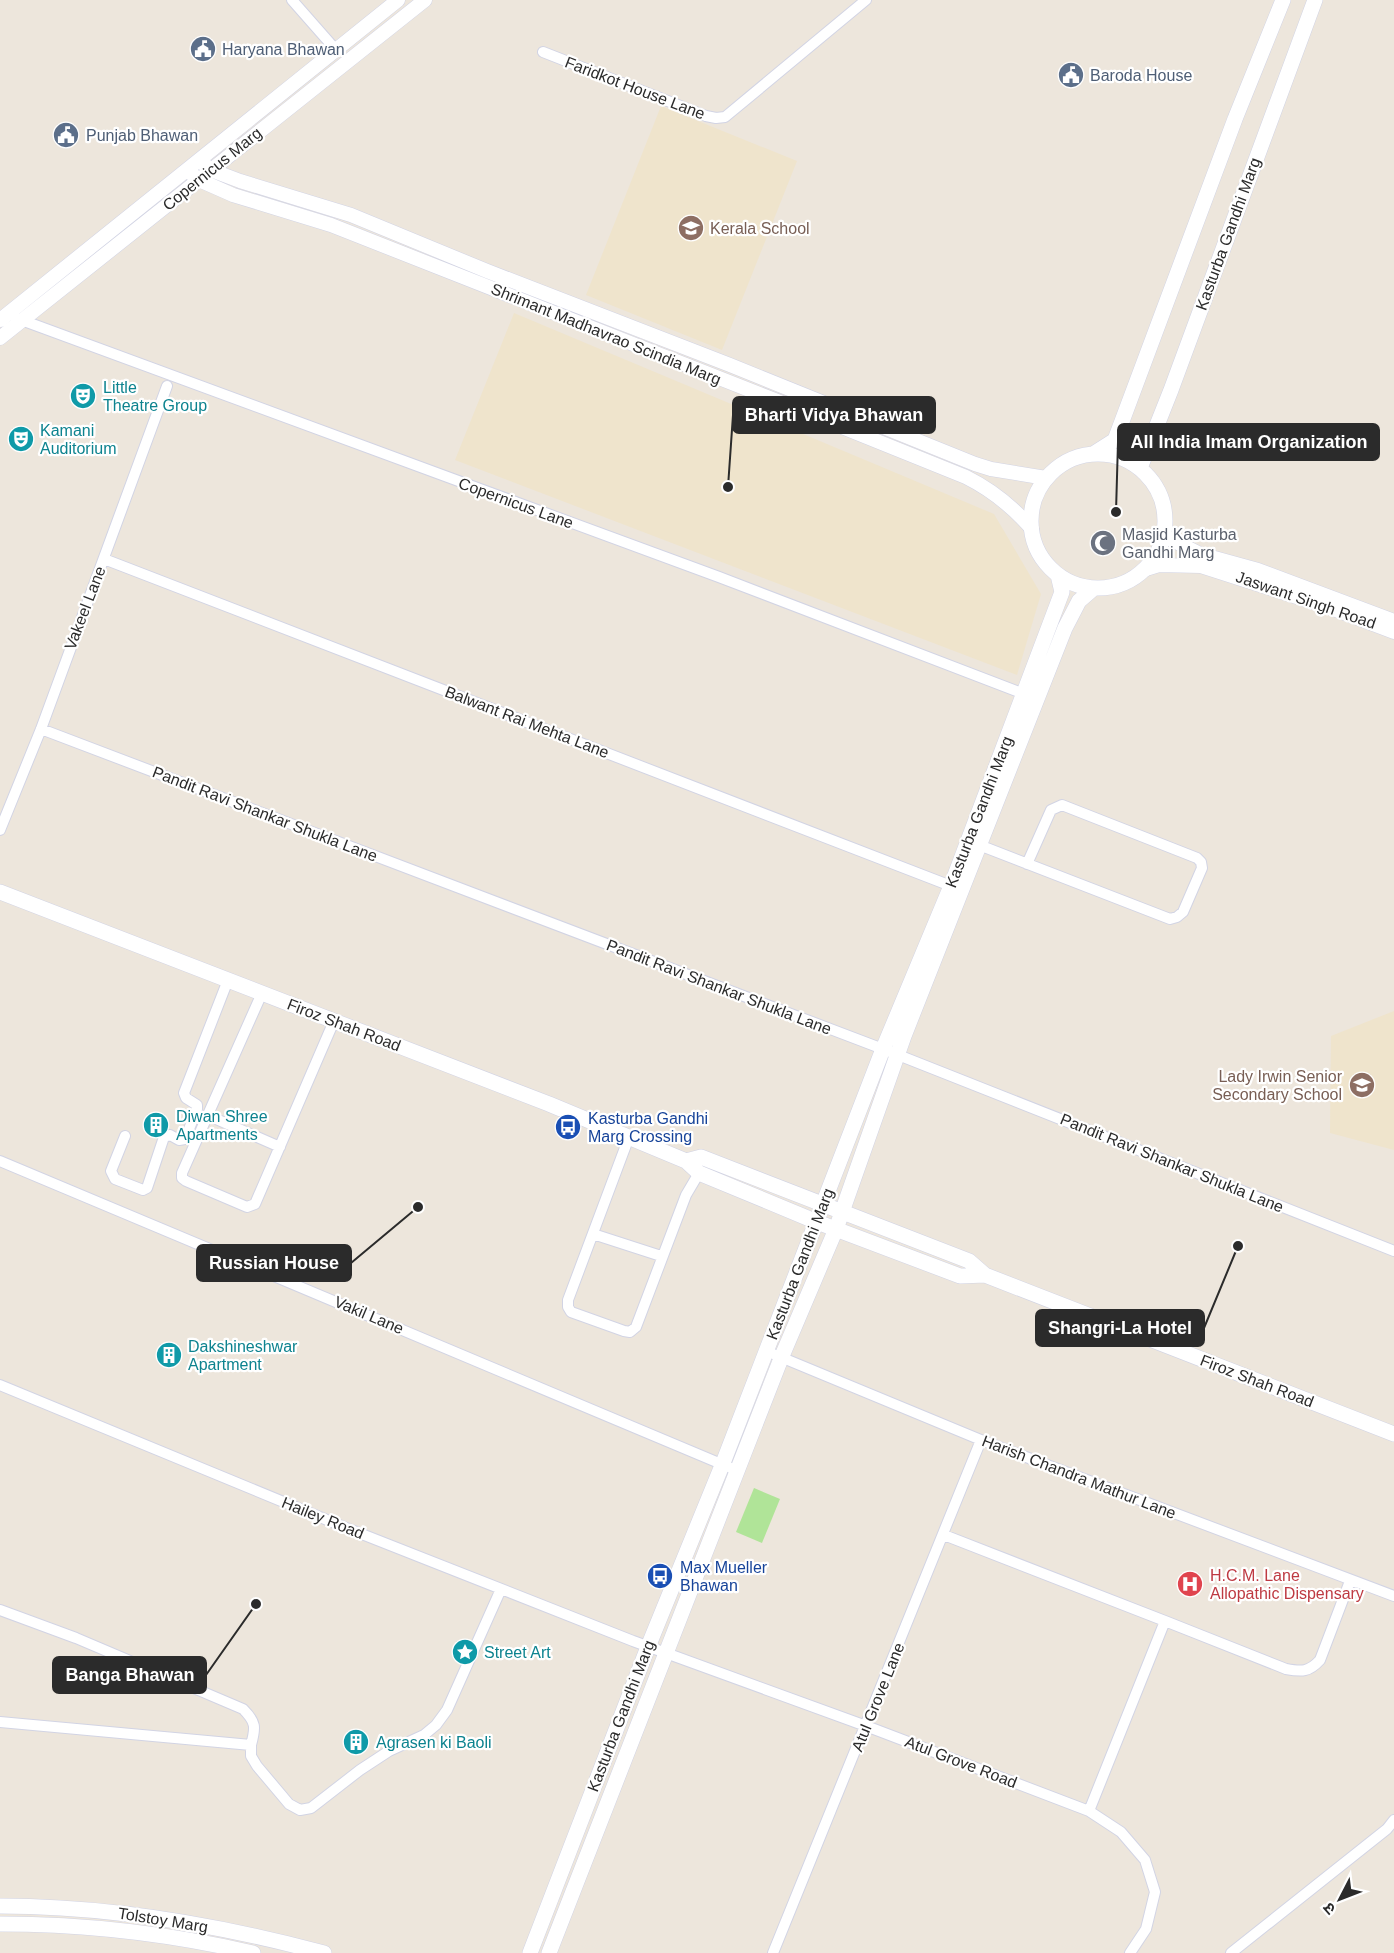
<svg xmlns="http://www.w3.org/2000/svg" width="1394" height="1953" font-family="Helvetica,'Noto Sans Devanagari',sans-serif">
<style>
.education{fill:#efe4cc}
.green{fill:#b0e498}
.lines{fill:none;stroke-linecap:round;stroke-linejoin:round}
.minor-casing{stroke:#d2d4e4;stroke-width:12}
.tertiary-casing{stroke:#d2d4e4;stroke-width:15}
.secondary-casing{stroke:#d2d4e4;stroke-width:16}
.minor{stroke:#fff;stroke-width:10}
.tertiary{stroke:#fff;stroke-width:14}
.secondary{stroke:#fff;stroke-width:15}
.labels{text-anchor:middle;dominant-baseline:central;stroke-width:4.5;stroke-linejoin:round;paint-order:stroke}
.service-label{font-size:16px;fill:#4e5e75;stroke:#fff;text-anchor:start}
.street-label{font-size:16px;fill:#2b2b2b;stroke:#fff}
.education-label{font-size:16px;fill:#785e54;stroke:#fff;text-anchor:start}
.culture-label{font-size:16px;fill:#0d838f;stroke:#fff;text-anchor:start}
.worship-label{font-size:16px;fill:#5b616d;stroke:#fff;text-anchor:start}
.transit-label{font-size:16px;fill:#164399;stroke:#fff;text-anchor:start}
.health-label{font-size:16px;fill:#be3a42;stroke:#fff;text-anchor:start}
.leader{fill:none;stroke:#2b2b2b;stroke-width:2}
.callout-dot{fill:#2b2b2b;stroke:#fff;stroke-width:2}
.callout{fill:#2b2b2b;stroke:#2b2b2b;stroke-width:2}
.callout-label{font-size:18px;text-anchor:middle;font-weight:bold;fill:#fff}
</style>
<rect width="100%" height="100%" fill="#ede6dc"/>
<!-- education -->
<path class="education" d="M661,106l136,55 -75,189 -136,-55z
M514,313l480,201 47,80 -24,81 -562,-215z
M1394,1011v139l-64,-17 1,-97z"/>
<!-- green -->
<path class="green" d="M754,1488l26,11 -18,44 -26,-11z"/>
<g class="lines">
<!-- minor casing -->
<g class="minor-casing">
<path id="minor" d="M292,0l44,50
M543,52l163,64 10,2 9,-1 141,-117
M16,318l703,259 305,117
M104,559l847,327
M41,729l842,320 511,202
M0,830l41,-101 126,-343
M979,845l191,74 7,-2 6,-5 19,-44 -1,-6 -4,-4 -135,-53 -11,5 -24,54
M262,993l-80,180v5l4,3 61,26 8,-3 79,-183
M207,1115l73,32
M125,1136l-14,35 4,8 28,11 4,-2 17,-51 6,-2 9,5 6,-1 12,-30v-4l-11,-7 -2,-5 44,-113
M629,1137l-61,163v7l3,5 53,19 6,1 6,-5 50,-132 13,-22
M0,1161l738,310
M593,1234l68,22
M766,1351l215,89 413,156
M0,1385l349,144 284,112 233,85 223,85 32,21 24,28 10,32 -9,37 -16,24
M944,1535l221,86
M0,1610l76,28 167,71c13,13 13,18 8,36l-251,-23
M251,1745v11l6,10 32,38 11,6 11,-2 49,-38 29,-19 35,-16 12,-10 11,-15 54,-121
M1089,1811l76,-190 121,48c16,3 23,3 34,-9l30,-79
M773,1953l208,-513
M1231,1953l156,-124 7,-9"/>
</g>
<!-- tertiary casing -->
<g class="tertiary-casing">
<path id="tertiary" d="M199,160l12,10 29,11 111,34 136,56 243,94 245,99 16,5 55,9
M187,170l12,10 34,15 98,30 454,179 181,73c26,13 47,30 66,52
M0,320l398,-320
M0,338l425,-338
M1164,536l36,18 58,16 136,51
M1146,569l13,-4 42,1 127,41 66,25"/>
</g>
<!-- secondary casing -->
<g class="secondary-casing">
<path id="secondary" d="M1093,454l22,-14 120,-321 48,-119
M1031 521a67 67 0 1 1 134 0a67 67 0 1 1-134 0Z
M1140,468l31,-78 144,-390
M0,892l549,212 137,57 13,12 118,49 143,54 25,-1
M686,1161l15,-4 268,104 16,14 409,159
M0,1906c110,0 219,19 324,47
M0,1924c85,0 171,10 253,29
M530,1953l118,-306 75,-184 160,-414 68,-163 111,-294 -4,-17
M549,1953l233,-597 54,-127 68,-193 161,-408 14,-27 15,-13"/>
</g>
<!-- minor -->
<use href="#minor" class="minor"/>
<!-- tertiary -->
<use href="#tertiary" class="tertiary"/>
<!-- secondary -->
<use href="#secondary" class="secondary"/>
</g>
<!-- icons -->
<defs>
<g id="civic-disc" transform="scale(1.35)"><circle r="9.5" fill="#5c6f8a" stroke="#fff"/><path d="M-.6-6.5H3V-4.5H.6V-3L4-1V1h2V6H-6V1h2V-1L-.6-3ZM-1.2 2.5V6h2.4V2.5Z" fill="#fff"/></g>
<g id="school-disc" transform="scale(1.35)"><circle r="9.5" fill="#8d6e63" stroke="#fff"/><path d="M0-5L7-2L0 1L-7-2ZM-4 1L0 2.5L4 1V4Q0 6-4 4Z" fill="#fff"/></g>
<g id="theatre-disc" transform="scale(1.35)"><circle r="9.5" fill="#0f9aa8" stroke="#fff"/><path d="M-5-5.5Q0-4 5-5.5V0Q5 5 0 6Q-5 5-5 0ZM-3.3-2.5H-1v1.5H-3.3ZM1-2.5H3.3v1.5H1ZM-2.8 1Q0 5.5 2.8 1Z" fill="#fff"/></g>
<g id="mosque-disc" transform="scale(1.35)"><circle r="9.5" fill="#6b7280" stroke="#fff"/><path d="M3.5-4.9A6 6 0 1 0 3.5 4.9A5 5 0 1 1 3.5-4.9Z" fill="#fff"/></g>
<g id="building-disc" transform="scale(1.35)"><circle r="9.5" fill="#0f9aa8" stroke="#fff"/><path d="M-4-6H4V6H1V3H-1V6H-4ZM-2.5-4.3h1.7v1.8h-1.7ZM.8-4.3h1.7v1.8H.8ZM-2.5-1h1.7V.8h-1.7ZM.8-1h1.7V.8H.8Z" fill="#fff"/></g>
<g id="bus-disc" transform="scale(1.35)"><circle r="9.5" fill="#1a4fb4" stroke="#fff"/><path d="M-5-6H5V4H4V6H2V4H-2V6H-4V4H-5ZM-3.5-4V0h7V-4ZM-3.5 1.2v1.5H-2V1.2ZM2 1.2v1.5H3.5V1.2Z" fill="#fff"/></g>
<g id="hospital-disc" transform="scale(1.35)"><circle r="9.5" fill="#e0444e" stroke="#fff"/><path d="M-5-5h3v3.5h4V-5h3V5h-3V1.5h-4V5h-3Z" fill="#fff"/></g>
<g id="sight-disc" transform="scale(1.35)"><circle r="9.5" fill="#0f9aa8" stroke="#fff"/><path d="M0-6L1.8-2.2L6-1.7L2.9 1.2L3.7 5.4L0 3.3L-3.7 5.4L-2.9 1.2L-6-1.7L-1.8-2.2Z" fill="#fff"/></g>
</defs>
<g fill-rule="evenodd">
<use href="#civic-disc" x="203" y="49"/>
<use href="#civic-disc" x="1071" y="75"/>
<use href="#civic-disc" x="66" y="135"/>
<use href="#school-disc" x="691" y="228"/>
<use href="#theatre-disc" x="83" y="396"/>
<use href="#theatre-disc" x="21" y="439"/>
<use href="#mosque-disc" x="1103" y="543"/>
<use href="#school-disc" x="1362" y="1085"/>
<use href="#building-disc" x="156" y="1125"/>
<use href="#bus-disc" x="568" y="1127"/>
<use href="#building-disc" x="169" y="1355"/>
<use href="#bus-disc" x="660" y="1576"/>
<use href="#hospital-disc" x="1190" y="1584"/>
<use href="#sight-disc" x="465" y="1652"/>
<use href="#building-disc" x="356" y="1742"/>
</g>
<g class="labels">
<!-- service labels -->
<g class="service-label">
<text x="222" y="49">Haryana Bhawan</text>
<text x="1090" y="75">Baroda House</text>
<text x="86" y="135">Punjab Bhawan</text>
</g>
<!-- street labels -->
<g class="street-label">
<text transform="translate(635 88) rotate(21)">Faridkot House Lane</text>
<text transform="translate(212 169) rotate(-39)">Copernicus Marg</text>
<text transform="translate(1228 234) rotate(-70)">Kasturba Gandhi Marg</text>
<text transform="translate(606 334) rotate(22)">Shrimant Madhavrao Scindia Marg</text>
<text transform="translate(516 503) rotate(20)">Copernicus Lane</text>
<text transform="translate(1306 600) rotate(19)">Jaswant Singh Road</text>
<text transform="translate(85 608) rotate(-69)">Vakeel Lane</text>
<text transform="translate(527 722) rotate(21)">Balwant Rai Mehta Lane</text>
<text transform="translate(979 812) rotate(-69)">Kasturba Gandhi Marg</text>
<text transform="translate(265 814) rotate(21)">Pandit Ravi Shankar Shukla Lane</text>
<text transform="translate(719 987) rotate(21)">Pandit Ravi Shankar Shukla Lane</text>
<text transform="translate(344 1025) rotate(21)">Firoz Shah Road</text>
<text transform="translate(1172 1163) rotate(22)">Pandit Ravi Shankar Shukla Lane</text>
<text transform="translate(800 1264) rotate(-69)">Kasturba Gandhi Marg</text>
<text transform="translate(369 1315) rotate(23)">Vakil Lane</text>
<text transform="translate(1257 1381) rotate(21)">Firoz Shah Road</text>
<text transform="translate(1079 1477) rotate(21)">Harish Chandra Mathur Lane</text>
<text transform="translate(323 1518) rotate(22)">Hailey Road</text>
<text transform="translate(878 1697) rotate(-68)">Atul Grove Lane</text>
<text transform="translate(621 1716) rotate(-69)">Kasturba Gandhi Marg</text>
<text transform="translate(961 1762) rotate(21)">Atul Grove Road</text>
<text transform="translate(163 1920) rotate(9)">Tolstoy Marg</text>
</g>
<!-- education labels -->
<g class="education-label">
<text x="710" y="228">Kerala School</text>
<text x="1342" y="1076" text-anchor="end">Lady Irwin Senior<tspan x="1342" dy="18">Secondary School</tspan></text>
</g>
<!-- culture labels -->
<g class="culture-label">
<text x="103" y="387">Little<tspan x="103" dy="18">Theatre Group</tspan></text>
<text x="40" y="430">Kamani<tspan x="40" dy="18">Auditorium</tspan></text>
<text x="176" y="1116">Diwan Shree<tspan x="176" dy="18">Apartments</tspan></text>
<text x="188" y="1346">Dakshineshwar<tspan x="188" dy="18">Apartment</tspan></text>
<text x="484" y="1652">Street Art</text>
<text x="376" y="1742">Agrasen ki Baoli</text>
</g>
<!-- worship labels -->
<g class="worship-label">
<text x="1122" y="534">Masjid Kasturba<tspan x="1122" dy="18">Gandhi Marg</tspan></text>
</g>
<!-- transit labels -->
<g class="transit-label">
<text x="588" y="1118">Kasturba Gandhi<tspan x="588" dy="18">Marg Crossing</tspan></text>
<text x="680" y="1567">Max Mueller<tspan x="680" dy="18">Bhawan</tspan></text>
</g>
<!-- health labels -->
<g class="health-label">
<text x="1210" y="1575">H.C.M. Lane<tspan x="1210" dy="18">Allopathic Dispensary</tspan></text>
</g>
</g>
<!-- callouts -->
<path class="leader" d="M728 487L733 415M1116 512L1118 442M418 1207L351 1263M1238 1246L1204 1328M256 1604L206 1675"/>
<g class="callout-dot">
<circle cx="728" cy="487" r="6"/>
<circle cx="1116" cy="512" r="6"/>
<circle cx="418" cy="1207" r="6"/>
<circle cx="1238" cy="1246" r="6"/>
<circle cx="256" cy="1604" r="6"/>
</g>
<g class="callout">
<rect x="733" y="397" width="202" height="36" rx="6"/>
<rect x="1118" y="424" width="261" height="36" rx="6"/>
<rect x="197" y="1245" width="154" height="36" rx="6"/>
<rect x="1036" y="1310" width="168" height="36" rx="6"/>
<rect x="53" y="1657" width="153" height="36" rx="6"/>
</g>
<g class="callout-label">
<text x="834" y="421">Bharti Vidya Bhawan</text>
<text x="1249" y="448">All India Imam Organization</text>
<text x="274" y="1269">Russian House</text>
<text x="1120" y="1334">Shangri-La Hotel</text>
<text x="130" y="1681">Banga Bhawan</text>
</g>
<!-- north arrow -->
<g transform="translate(1340 1899) rotate(228)" stroke="#ffffff" stroke-width="4.5" paint-order="stroke">
<path d="M0-4.5L10 22L0 15L-10 22Z" fill="#2b2b2b"/>
<text y="-9" font-size="16" font-weight="bold" text-anchor="middle" fill="#2b2b2b">उ</text>
</g>
</svg>
